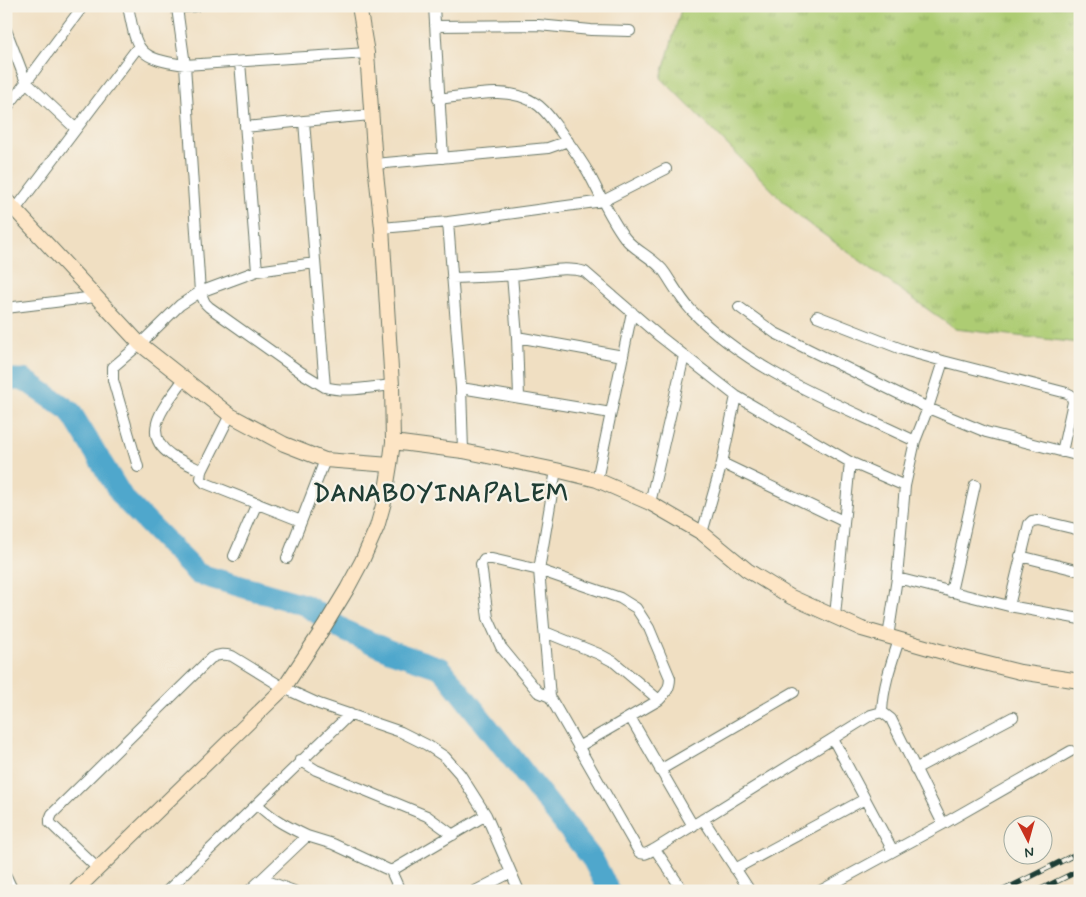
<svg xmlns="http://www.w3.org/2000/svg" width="1086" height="897" font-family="Mynerve,sans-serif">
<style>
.grass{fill:url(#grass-tufts);stroke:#668454}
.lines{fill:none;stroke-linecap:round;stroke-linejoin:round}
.river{stroke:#4fa7cc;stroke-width:22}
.street-casing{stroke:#687666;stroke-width:12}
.secondary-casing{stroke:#687666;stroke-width:16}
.street{stroke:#fff;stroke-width:10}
.secondary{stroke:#fde5c5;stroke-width:14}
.rail-casing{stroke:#1f3d34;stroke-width:5.5}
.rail{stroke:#f7f3e8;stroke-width:4;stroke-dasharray:11;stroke-linecap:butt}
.labels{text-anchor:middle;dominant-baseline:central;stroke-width:4.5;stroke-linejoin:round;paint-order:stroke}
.district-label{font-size:25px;font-weight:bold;letter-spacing:1px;fill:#1f3d34;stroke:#f7f3e8}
</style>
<defs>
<pattern id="grass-tufts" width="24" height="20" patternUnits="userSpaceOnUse" patternTransform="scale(1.25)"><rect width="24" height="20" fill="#adcc73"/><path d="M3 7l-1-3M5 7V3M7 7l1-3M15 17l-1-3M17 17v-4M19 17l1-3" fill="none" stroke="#8ca75f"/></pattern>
</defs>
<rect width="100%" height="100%" fill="#f7f3e8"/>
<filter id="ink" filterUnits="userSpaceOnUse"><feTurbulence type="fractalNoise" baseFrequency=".02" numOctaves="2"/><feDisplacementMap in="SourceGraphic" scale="10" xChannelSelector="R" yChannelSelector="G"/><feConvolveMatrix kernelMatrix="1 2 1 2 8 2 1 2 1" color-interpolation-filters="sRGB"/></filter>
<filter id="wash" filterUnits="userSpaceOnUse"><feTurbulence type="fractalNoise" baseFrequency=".0096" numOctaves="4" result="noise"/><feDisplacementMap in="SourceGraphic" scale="20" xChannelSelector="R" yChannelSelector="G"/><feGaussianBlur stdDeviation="1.12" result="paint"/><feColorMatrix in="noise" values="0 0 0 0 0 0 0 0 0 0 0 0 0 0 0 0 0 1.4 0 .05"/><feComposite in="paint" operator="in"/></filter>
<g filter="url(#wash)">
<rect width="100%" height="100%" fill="#f0dfc2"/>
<!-- grass -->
<path class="grass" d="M682,6h398v337l-125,-14 -157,-113 -137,-138z"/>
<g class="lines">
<!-- river -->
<path class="river" d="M6,379l19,1 45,31 53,87 75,76 107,31 40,26 45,20 51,17 152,192 16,31"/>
</g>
</g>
<g filter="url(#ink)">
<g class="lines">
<!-- street casing -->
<g class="street-casing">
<path id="street" d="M128,6c9,46 9,52 57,59l182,-12
M177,6v2l19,-2
M434,6l9,152
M177,8l8,57 15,227 57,-21 -17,-209
M435,26l103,-1 53,5 39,1
M6,30l20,52 50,47
M438,99c31,-3 69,-14 97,4 10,6 16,16 23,25 10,14 21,28 30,44 12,22 21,45 37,66 11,14 30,20 40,35 8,12 15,25 26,37 62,64 146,93 224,131
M6,109l77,-103
M371,115l-67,6 21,266c20,6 46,0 67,-2
M245,127l59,-6
M375,164l173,-16 20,-7
M15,210l123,-163
M448,222l13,166 2,63
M382,228l66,-6 155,-21 63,-32
M257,271l58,-8
M512,275l5,62 106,19
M452,278c20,-1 40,-1 59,-3 24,-1 51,-10 74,-3l73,63 78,61 114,66 55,24
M739,307l36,26 153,75 15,-47 124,32 4,2 2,7 -11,50
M6,308l89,-11
M817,316l87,34 39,11
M517,337l2,60
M184,379c-15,22 -47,53 -13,76 10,6 21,11 31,16
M461,388l150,25
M230,415l-28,56 -1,8 4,4 96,38
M722,463l121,58
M138,467l-25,-87v-13l27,-23 40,-39 20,-13 5,11 4,4 93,66 23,14
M556,470l-17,100 11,127 89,155c6,4 10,0 16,-3l216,-134 11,-3c1,-25 9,-48 17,-72
M597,480l35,-168
M650,503l34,-147
M702,533l20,-70 14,-67
M234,556l23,-53
M1020,556l60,15
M287,558l38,-98
M897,578l8,-92 10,-45 13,-33 58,24 94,24
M951,592l24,-107
M1009,606l20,-82 3,-3 6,-1 42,10
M835,616l15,-154
M545,632l54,22 15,8 45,38 -81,47
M888,637l9,-59 112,28 71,13
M550,697l-12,-5 -37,-45 -13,-29 -7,-54 3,-5h8l47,11 81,28 16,10 13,20 21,50c0,10 -4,15 -11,22
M882,712l9,7 52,105
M630,717l63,109
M833,739l60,112
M300,760l16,10 111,46 26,19
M915,769l98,-52
M660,770l134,-78
M703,819l47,72
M307,836l26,8 58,27 95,-56
M655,849l28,42
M97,868l-47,-45v-4l2,-5 159,-156c8,-4 13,-4 21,-2l52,32 35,16 82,28 26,13 18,12 15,17 26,41 33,76
M735,869l130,-70
M391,871l9,20
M6,876l7,15
M262,879l32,12
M167,891l183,-177
M249,891l58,-55c-19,-9 -35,-17 -50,-32
M475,891l35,-18
M820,891l123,-67 128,-73"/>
</g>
<!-- secondary casing -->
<g class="secondary-casing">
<path id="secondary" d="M6,200l134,144 90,71 54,29 41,16 65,5
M393,442l70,9 93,19 41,10 53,23 52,30 45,37 44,27 71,32 102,29 56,14 60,9
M75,891l209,-203 40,-61 23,-38 15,-28 15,-34 7,-25 6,-37 3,-23 -1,-57 -10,-157 -7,-64 -8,-111 -8,-47"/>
</g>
<!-- street -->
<use href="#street" class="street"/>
<!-- secondary -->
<use href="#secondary" class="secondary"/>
<!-- rail casing -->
<g class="rail-casing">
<path id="rail" d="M1002,891l78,-39
M1037,891l43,-21"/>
</g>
<!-- rail -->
<use href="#rail" class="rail"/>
</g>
</g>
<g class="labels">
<!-- district labels -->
<g class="district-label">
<text x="441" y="494">DANABOYINAPALEM</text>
</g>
</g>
<!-- margin -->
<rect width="1086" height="897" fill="none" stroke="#f7f3e8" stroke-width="25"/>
<!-- north arrow -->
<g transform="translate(1028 840) rotate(174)"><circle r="24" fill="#f7f3e8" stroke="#a1aaa0"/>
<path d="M0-4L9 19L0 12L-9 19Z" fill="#c8321e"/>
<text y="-8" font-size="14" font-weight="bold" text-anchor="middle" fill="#1f3d34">N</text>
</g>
</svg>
